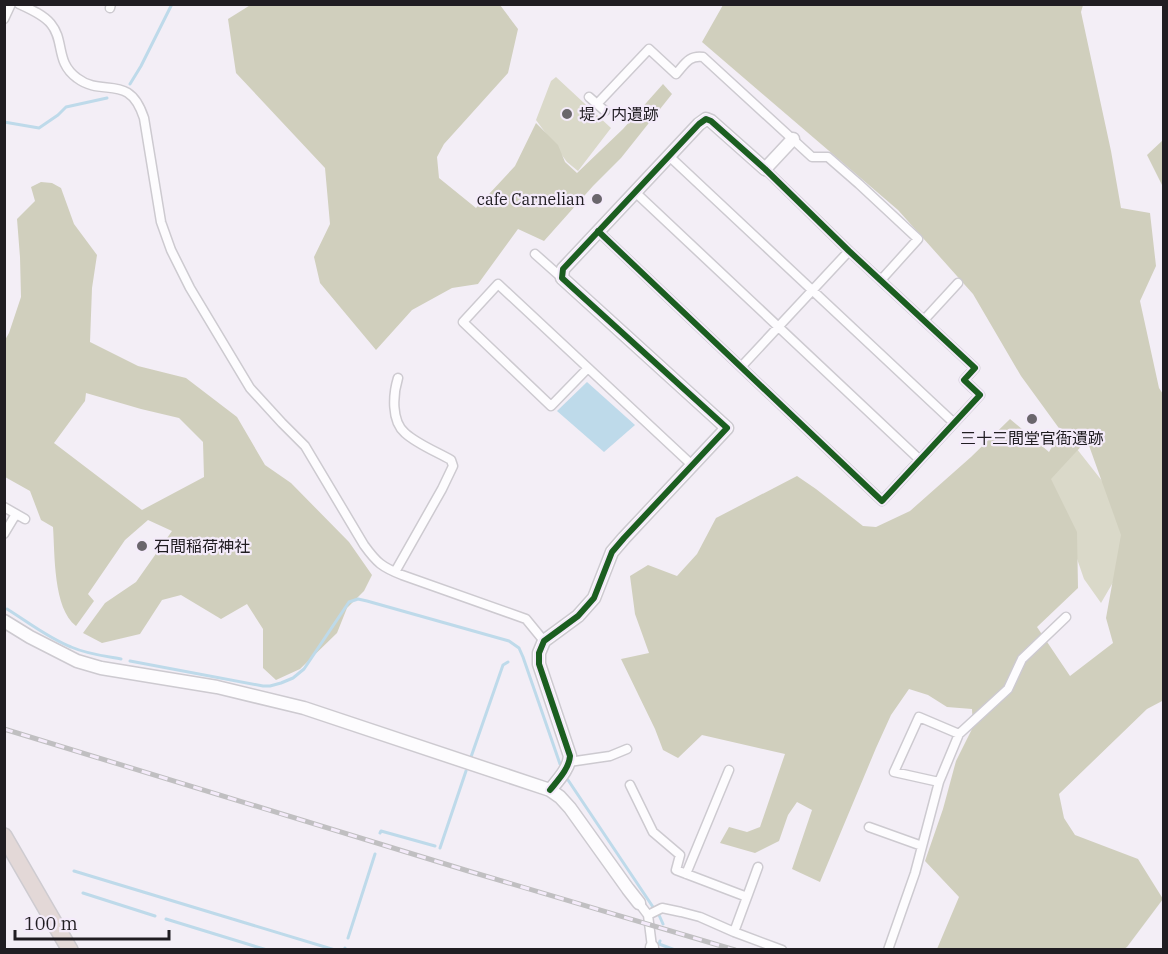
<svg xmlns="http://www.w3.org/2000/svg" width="1168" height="954" font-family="'IBM Plex Serif','Noto Sans JP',serif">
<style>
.green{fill:#dad9c9}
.forest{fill:#d0cfbd;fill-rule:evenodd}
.water{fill:#bedaea}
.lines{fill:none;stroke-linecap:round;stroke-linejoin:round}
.stream{stroke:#bedaea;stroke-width:3}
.street-casing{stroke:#cdcad0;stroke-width:11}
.secondary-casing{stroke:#cdcad0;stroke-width:15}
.highway-casing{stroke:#cecbd0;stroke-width:18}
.street{stroke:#fdfcfe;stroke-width:8}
.secondary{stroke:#fdfcfe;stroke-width:12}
.highway{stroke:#e3d8d7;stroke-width:15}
.rail-casing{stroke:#c0bfc1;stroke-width:5}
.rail{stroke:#f4ebfa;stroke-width:3;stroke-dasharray:9;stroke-linecap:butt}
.cycleway-casing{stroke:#f4ebfa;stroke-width:10}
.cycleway{stroke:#1b5e20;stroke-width:6}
.poi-dot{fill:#6a666c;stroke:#f4ebfa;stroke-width:2}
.labels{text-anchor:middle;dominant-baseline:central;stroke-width:4.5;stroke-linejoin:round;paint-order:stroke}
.poi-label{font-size:16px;fill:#201d22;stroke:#f4ebfa;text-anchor:start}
</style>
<rect width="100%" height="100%" fill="#f3eef6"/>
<!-- green -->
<path class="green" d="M556,77l55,51 -33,43 -11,-9 -31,-42 15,-39z
M1073,444l48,61 5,55 -25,43 -17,-24 -37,-107z"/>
<!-- forest -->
<path class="forest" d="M252,4l248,1 18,24 -10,44 -64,71 -7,13 2,21 37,30 39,-42 21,-43 22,22 7,17 12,11 46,-44 40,-45 9,10 -51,64 -28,28 -49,55 -26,-12 -40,55 -26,4 -40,22 -36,40 -56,-67 -6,-26 16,-33 -5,-56 -89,-95 -8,-54z
M723,5h360l-2,7 30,139 10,57 29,5 6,53 -16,35 19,87 4,6 1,306 -17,9 -88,85 5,24 11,17 63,24 25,40 -36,48 -3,2h-187l22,-52 -34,-36 18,-52 13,-48 17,-34 -1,-18 -25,-2 -19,-12 -19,-6 -18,26 -15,33 -56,134 -28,-13 20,-59 -15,-8 -9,13 -9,26 -24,12 -35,-10 9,-16 18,5 13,-5 25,-73 -83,-19 -24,23 -15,-8 -8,-21 -34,-70 28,-6 -14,-39 -5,-38 18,-11 29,11 20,-22 19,-36 81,-42 19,13 47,37 13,1 34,-16 61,-54 39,-38 39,33 12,-21 -40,-55 -48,-82 -75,-84 -196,-168zM1087,440l34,95 -15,83 7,25 -43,33 -33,-49 41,-39 -1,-56 -26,-53z
M1163,140v47l-16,-32z
M41,182l11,1 9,5 13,36 23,31 -5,33 -2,54 48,24 48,12 51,39 28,48 26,18 58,59 23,33 -8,16 -17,17 -10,25 -37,36 -24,11 -13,-12v-39l-16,-25 -26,15 -40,-24 -19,5 -22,34 -38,9 -19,-10 22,-30 31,-21 36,-51 -24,-11 -23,20 -37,54 6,7 -18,25c-23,-18 -21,-71 -23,-99l-12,-7 -11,-29 -25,-14v-137l4,-7 12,-36 -1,-40 -3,-38 18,-18 -4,-14zM86,393l55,16 38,9 24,24 1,35 -62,33 -88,-67 31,-42z"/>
<!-- water -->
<path class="water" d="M587,382l48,43 -31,27 -47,-41z"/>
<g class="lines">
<!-- stream -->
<path class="stream" d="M130,84l11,-18 31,-62
M4,122l35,6 19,-13 8,-8 41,-9
M7,609c21,13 41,29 64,38 16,7 33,9 50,12
M130,661l133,25h7l11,-3 12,-5 11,-9 45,-67 9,-3 9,2 142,40 10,7 4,9 37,107
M471,757l32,-92 5,-3
M568,780l85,127
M380,833l1,-2 54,15
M440,848l26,-77
M74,871l261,79
M83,893l72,23
M659,915l4,9
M166,919l101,31
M348,938l27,-84
M660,941l-1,3 16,6
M344,950l1,-2"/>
<!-- street casing -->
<g class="street-casing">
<path id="street" d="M19,4c11,5 25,11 32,20 14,17 4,38 26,54 26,20 52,-6 67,40l17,104 10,28 19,38 60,100 32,35 23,23 59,99c13,18 18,22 38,30l124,44 18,22
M110,8l1,-4
M4,19l7,-15
M589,97l16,14
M597,104l52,-55 27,25c9,-10 13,-19 27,-17l109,100h16l31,27 59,55 -37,41
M669,156l285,267
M635,192l285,268
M598,231l284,270 98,-106 -16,-15 11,-12 -126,-117 -84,-82
M535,254l27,24
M924,320l34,-37
M741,367l108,-116
M588,368l-37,38 -88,-84 35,-38 194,181
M4,507l21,12
M4,534l12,-20
M395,572l47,-83 11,-23 -2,-6c-14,-8 -34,-16 -46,-27 -14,-12 -12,-39 -7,-55
M569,762l41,-6 17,-7
M939,782l-45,-10 25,-55 40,17
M630,785l23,47 27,23 -4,15 71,27 -13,35
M869,827l53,19
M686,874l43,-104
M747,897l11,-30
M639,903l9,12 4,32
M648,915l14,-7 19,4 19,5 34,15 48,18
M888,950l27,-77 24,-91 20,-48 49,-45 14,-30 44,-42"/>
</g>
<!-- secondary casing -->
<g class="secondary-casing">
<path id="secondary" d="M4,621l26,16 47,24 24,7 116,19 87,21 246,82 10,7 10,11 58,81 11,14
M550,790c8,-10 19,-21 20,-34l-31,-92v-11l5,-12 34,-25 16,-18 18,-46 12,-14 103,-110 -165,-150 1,-9 136,-145 7,-5 5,2 54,48 28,-30
M652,947v3"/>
</g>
<!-- highway casing -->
<g class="highway-casing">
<path id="highway" d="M4,836l66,114"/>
</g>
<!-- street -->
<use href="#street" class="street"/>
<!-- secondary -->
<use href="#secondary" class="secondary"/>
<!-- highway -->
<use href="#highway" class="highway"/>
<!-- rail casing -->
<g class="rail-casing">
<path id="rail" d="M4,729l461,141 270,80"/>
</g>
<!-- rail -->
<use href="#rail" class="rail"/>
<!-- cycleway casing -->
<g class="cycleway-casing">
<path id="cycleway" d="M550,790c8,-10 19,-21 20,-34l-31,-92v-11l5,-12 34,-25 16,-18 18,-46 12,-14 103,-110 -165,-150 1,-9 136,-145 7,-5 5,2 54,48 84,82 126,117 -11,12 16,15 -98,106 -284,-270"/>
</g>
<!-- cycleway -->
<use href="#cycleway" class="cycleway"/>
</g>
<!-- markers -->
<g class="poi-dot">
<circle cx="567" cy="114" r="6"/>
<circle cx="597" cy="199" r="6"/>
<circle cx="1032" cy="419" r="6"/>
<circle cx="142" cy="546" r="6"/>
</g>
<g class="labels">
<!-- poi labels -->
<g class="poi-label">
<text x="579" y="114">堤ノ内遺跡</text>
<text x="585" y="199" text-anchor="end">cafe Carnelian</text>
<text x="1032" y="438" text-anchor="middle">三十三間堂官衙遺跡</text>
<text x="154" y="546">石間稲荷神社</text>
</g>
</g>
<!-- border -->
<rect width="1168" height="954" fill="none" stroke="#201d22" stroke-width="12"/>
<!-- scale -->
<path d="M15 930v9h154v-9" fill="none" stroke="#201d22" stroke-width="3"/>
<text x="24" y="930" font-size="18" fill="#201d22" stroke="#f4ebfa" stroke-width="4.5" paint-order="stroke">100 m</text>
</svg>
